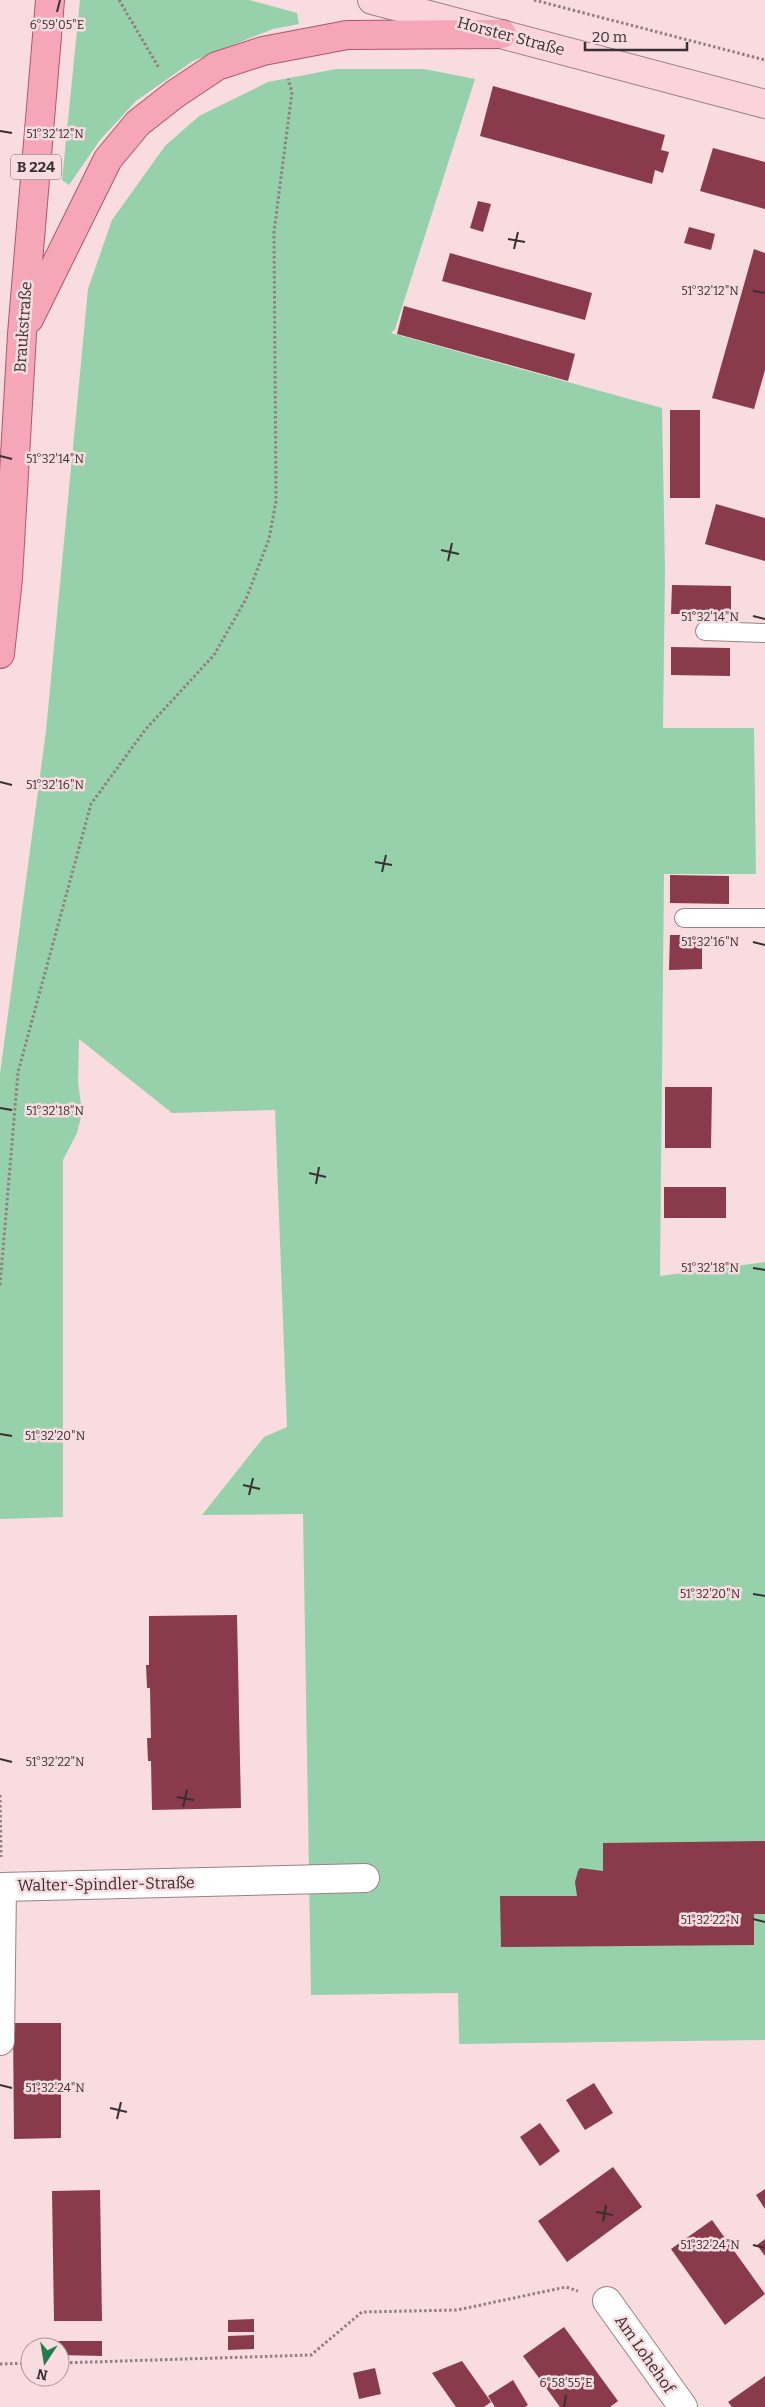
<svg xmlns="http://www.w3.org/2000/svg" width="765" height="2407" font-family="Bitter,serif">
<style>
.green{fill:#96d1ac}
.building{fill:#893a4b}
.lines{fill:none;stroke-linecap:round;stroke-linejoin:round}
.lane-casing{stroke:#9b8185;stroke-width:20}
.street-casing{stroke:#9b8185;stroke-width:30}
.secondary-casing{stroke:#9b8185;stroke-width:30}
.primary-casing{stroke:#af576a;stroke-width:30}
.path{stroke:#927f82;stroke-width:3;stroke-dasharray:2.5 2.5;stroke-linecap:butt}
.lane{stroke:#fff;stroke-width:18}
.street{stroke:#fff;stroke-width:28}
.secondary{stroke:#fad3db;stroke-width:28}
.primary{stroke:#f5a7b8;stroke-width:28}
.ticks{fill:none;stroke:#3a2f31;stroke-width:2}
.labels{text-anchor:middle;dominant-baseline:central;stroke-width:5;stroke-linejoin:round;paint-order:stroke}
.shield{fill:#f8dce0;stroke:#736366;stroke-width:1}
.shield-label{font-size:15px;font-weight:bold;fill:#3a2f31}
.street-label{font-size:16px;fill:#3a2f31;stroke:#f8dce0}
.ticks-label{font-size:12px;text-anchor:middle;fill:#3a2f31;stroke:#f8dce0;stroke-width:5;stroke-linejoin:round;paint-order:stroke}
</style>
<rect width="100%" height="100%" fill="#f8dce0"/>
<!-- green -->
<path class="green" d="M80,0h169l48,13 2,11 -26,5 -80,32 -57,40 -36,39 -31,45 -7,-5z
M336,69h88l51,10 -80,250 -4,4 271,75 3,161 -2,159h91l2,146h-92l-4,402 105,-14v778l-306,4 -1,-51 -147,2 -8,-481 -101,1 62,-78 23,-10 -12,-317 -103,3 -93,-74 -1,42 4,32 -5,20 -14,27v357l-63,2v-445l46,-343 42,-442 24,-69 53,-74 34,-30 69,-34z"/>
<!-- building -->
<path class="building" d="M493,86l172,49 -4,15 8,2 -6,21 -8,-3 -3,14 -172,-48z
M713,148l52,14v47l-65,-18z
M478,201l13,3 -8,28 -13,-4z
M689,227l26,7 -4,16 -27,-7z
M754,249l11,4v117l-11,39 -42,-11z
M450,253l142,40 -7,27 -143,-39z
M404,306l171,48 -7,27 -171,-47z
M670,410h30v88h-30z
M716,504l49,14v43l-60,-17z
M672,585l59,1v28h-60z
M671,647l59,1v28l-59,-1z
M670,875l59,1v28l-59,-1z
M670,935h32v34l-33,1z
M665,1087h47l-1,61h-46z
M664,1187h62v31h-62z
M237,1615l4,193 -89,2 -1,-49h-3l-1,-23h4l-1,-50h-3l-1,-23h3v-49z
M765,1841v73h-11v31l-253,2 -1,-51h77l-2,-14 3,-11 2,-3 23,3v-28z
M13,2023h48v115l-47,1z
M594,2083l19,30 -28,17 -19,-30z
M540,2123l20,28 -20,15 -20,-29z
M613,2167l29,40 -75,55 -29,-41z
M765,2189v20l-9,-14z
M100,2190l2,131h-48l-2,-130z
M712,2220l53,74 -40,31 -54,-76z
M765,2239v17l-8,-11z
M254,2319v13h-26v-12z
M564,2327l54,74 -8,6h-50l-37,-51z
M254,2335v14l-26,1v-14z
M56,2341h46v15l-42,-1v-8h-4z
M462,2361l29,41 -7,5h-28l-24,-34z
M375,2368l6,26 -22,5 -6,-26z
M765,2376v31h-33l-4,-5z
M513,2380l15,25 -3,2h-30l-7,-11z"/>
<g class="lines">
<!-- lane casing -->
<g class="lane-casing">
<path id="lane" d="M705,631l60,2
M684,918h81"/>
</g>
<!-- street casing -->
<g class="street-casing">
<path id="street" d="M0,2041l2,-154 363,-9
M607,2301l76,106"/>
</g>
<!-- secondary casing -->
<g class="secondary-casing">
<path id="secondary" d="M372,0l393,104"/>
</g>
<!-- primary casing -->
<g class="primary-casing">
<path id="primary" d="M29,319l79,-160 30,-36 37,-29 42,-28 46,-15 84,-16 155,-1
M0,654l8,-76 14,-244 28,-334"/>
</g>
<!-- path -->
<path class="path" d="M119,0l40,68
M534,0l231,60
M0,1285l18,-213 73,-268 54,-74 69,-75 32,-56 23,-60 7,-38 -2,-269 18,-140 -4,-13
M0,1795l1,62
M60,2363l251,-8 51,-43 95,-2 109,-23 12,4
M0,2364l30,-1"/>
<!-- lane -->
<use href="#lane" class="lane"/>
<!-- street -->
<use href="#street" class="street"/>
<!-- secondary -->
<use href="#secondary" class="secondary"/>
<!-- primary -->
<use href="#primary" class="primary"/>
</g>
<!-- ticks -->
<path class="ticks" d="M57,12l3,-12M0,131l12,2M508,239l17,3M514,249l4,-17M753,291l12,2M0,456l12,3M441,550l18,4M448,561l4,-18M753,616l12,3M0,782l12,3M375,862l17,3M382,872l4,-17M753,942l12,3M0,1108l12,2M309,1173l17,4M316,1184l3,-17M753,1268l12,2M0,1434l12,2M243,1485l17,4M249,1495l4,-17M753,1594l12,2M0,1759l12,3M177,1797l17,3M183,1807l4,-17M753,1919l12,3M0,2085l12,3M110,2108l17,4M117,2119l4,-17M596,2212l17,3M603,2222l3,-17M753,2245l12,3M564,2407l2,-12"/>
<g class="labels">
<!-- shield labels -->
<rect class="shield" x="11" y="154.5" width="50" height="25" rx="4"/>
<g class="shield-label">
<text x="36" y="167">B 224</text>
</g>
<!-- street labels -->
<g class="street-label">
<text transform="translate(511 36) rotate(15)">Horster Straße</text>
<text transform="translate(23 327) rotate(-86)">Braukstraße</text>
<text transform="translate(106 1884) rotate(-1)">Walter-Spindler-Straße</text>
<text transform="translate(645 2354) rotate(55)">Am Lohehof</text>
</g>
</g>
<g class="ticks-label">
<text x="57" y="29">6°59'05"E</text>
<text x="55" y="138">51°32'12"N</text>
<text x="710" y="295">51°32'12"N</text>
<text x="55" y="463">51°32'14"N</text>
<text x="710" y="621">51°32'14"N</text>
<text x="55" y="789">51°32'16"N</text>
<text x="710" y="946">51°32'16"N</text>
<text x="55" y="1115">51°32'18"N</text>
<text x="710" y="1272">51°32'18"N</text>
<text x="55" y="1440">51°32'20"N</text>
<text x="710" y="1598">51°32'20"N</text>
<text x="55" y="1766">51°32'22"N</text>
<text x="710" y="1924">51°32'22"N</text>
<text x="55" y="2092">51°32'24"N</text>
<text x="710" y="2249">51°32'24"N</text>
<text x="566" y="2387">6°58'55"E</text>
</g>
<!-- north arrow -->
<g transform="translate(45 2362) rotate(192)"><circle r="24" fill="#f8dce0" stroke="#ac979a"/>
<path d="M0-4L9 19L0 12L-9 19Z" fill="#257c50"/>
<text y="-8" font-size="14" font-weight="bold" text-anchor="middle" fill="#3a2f31">N</text>
</g>
<!-- scale -->
<path d="M585 42v8h102v-8" fill="none" stroke="#3a2f31" stroke-width="2.5"/>
<text x="592" y="42" font-size="15" fill="#3a2f31" stroke="#f8dce0" stroke-width="4" paint-order="stroke">20 m</text>
</svg>
